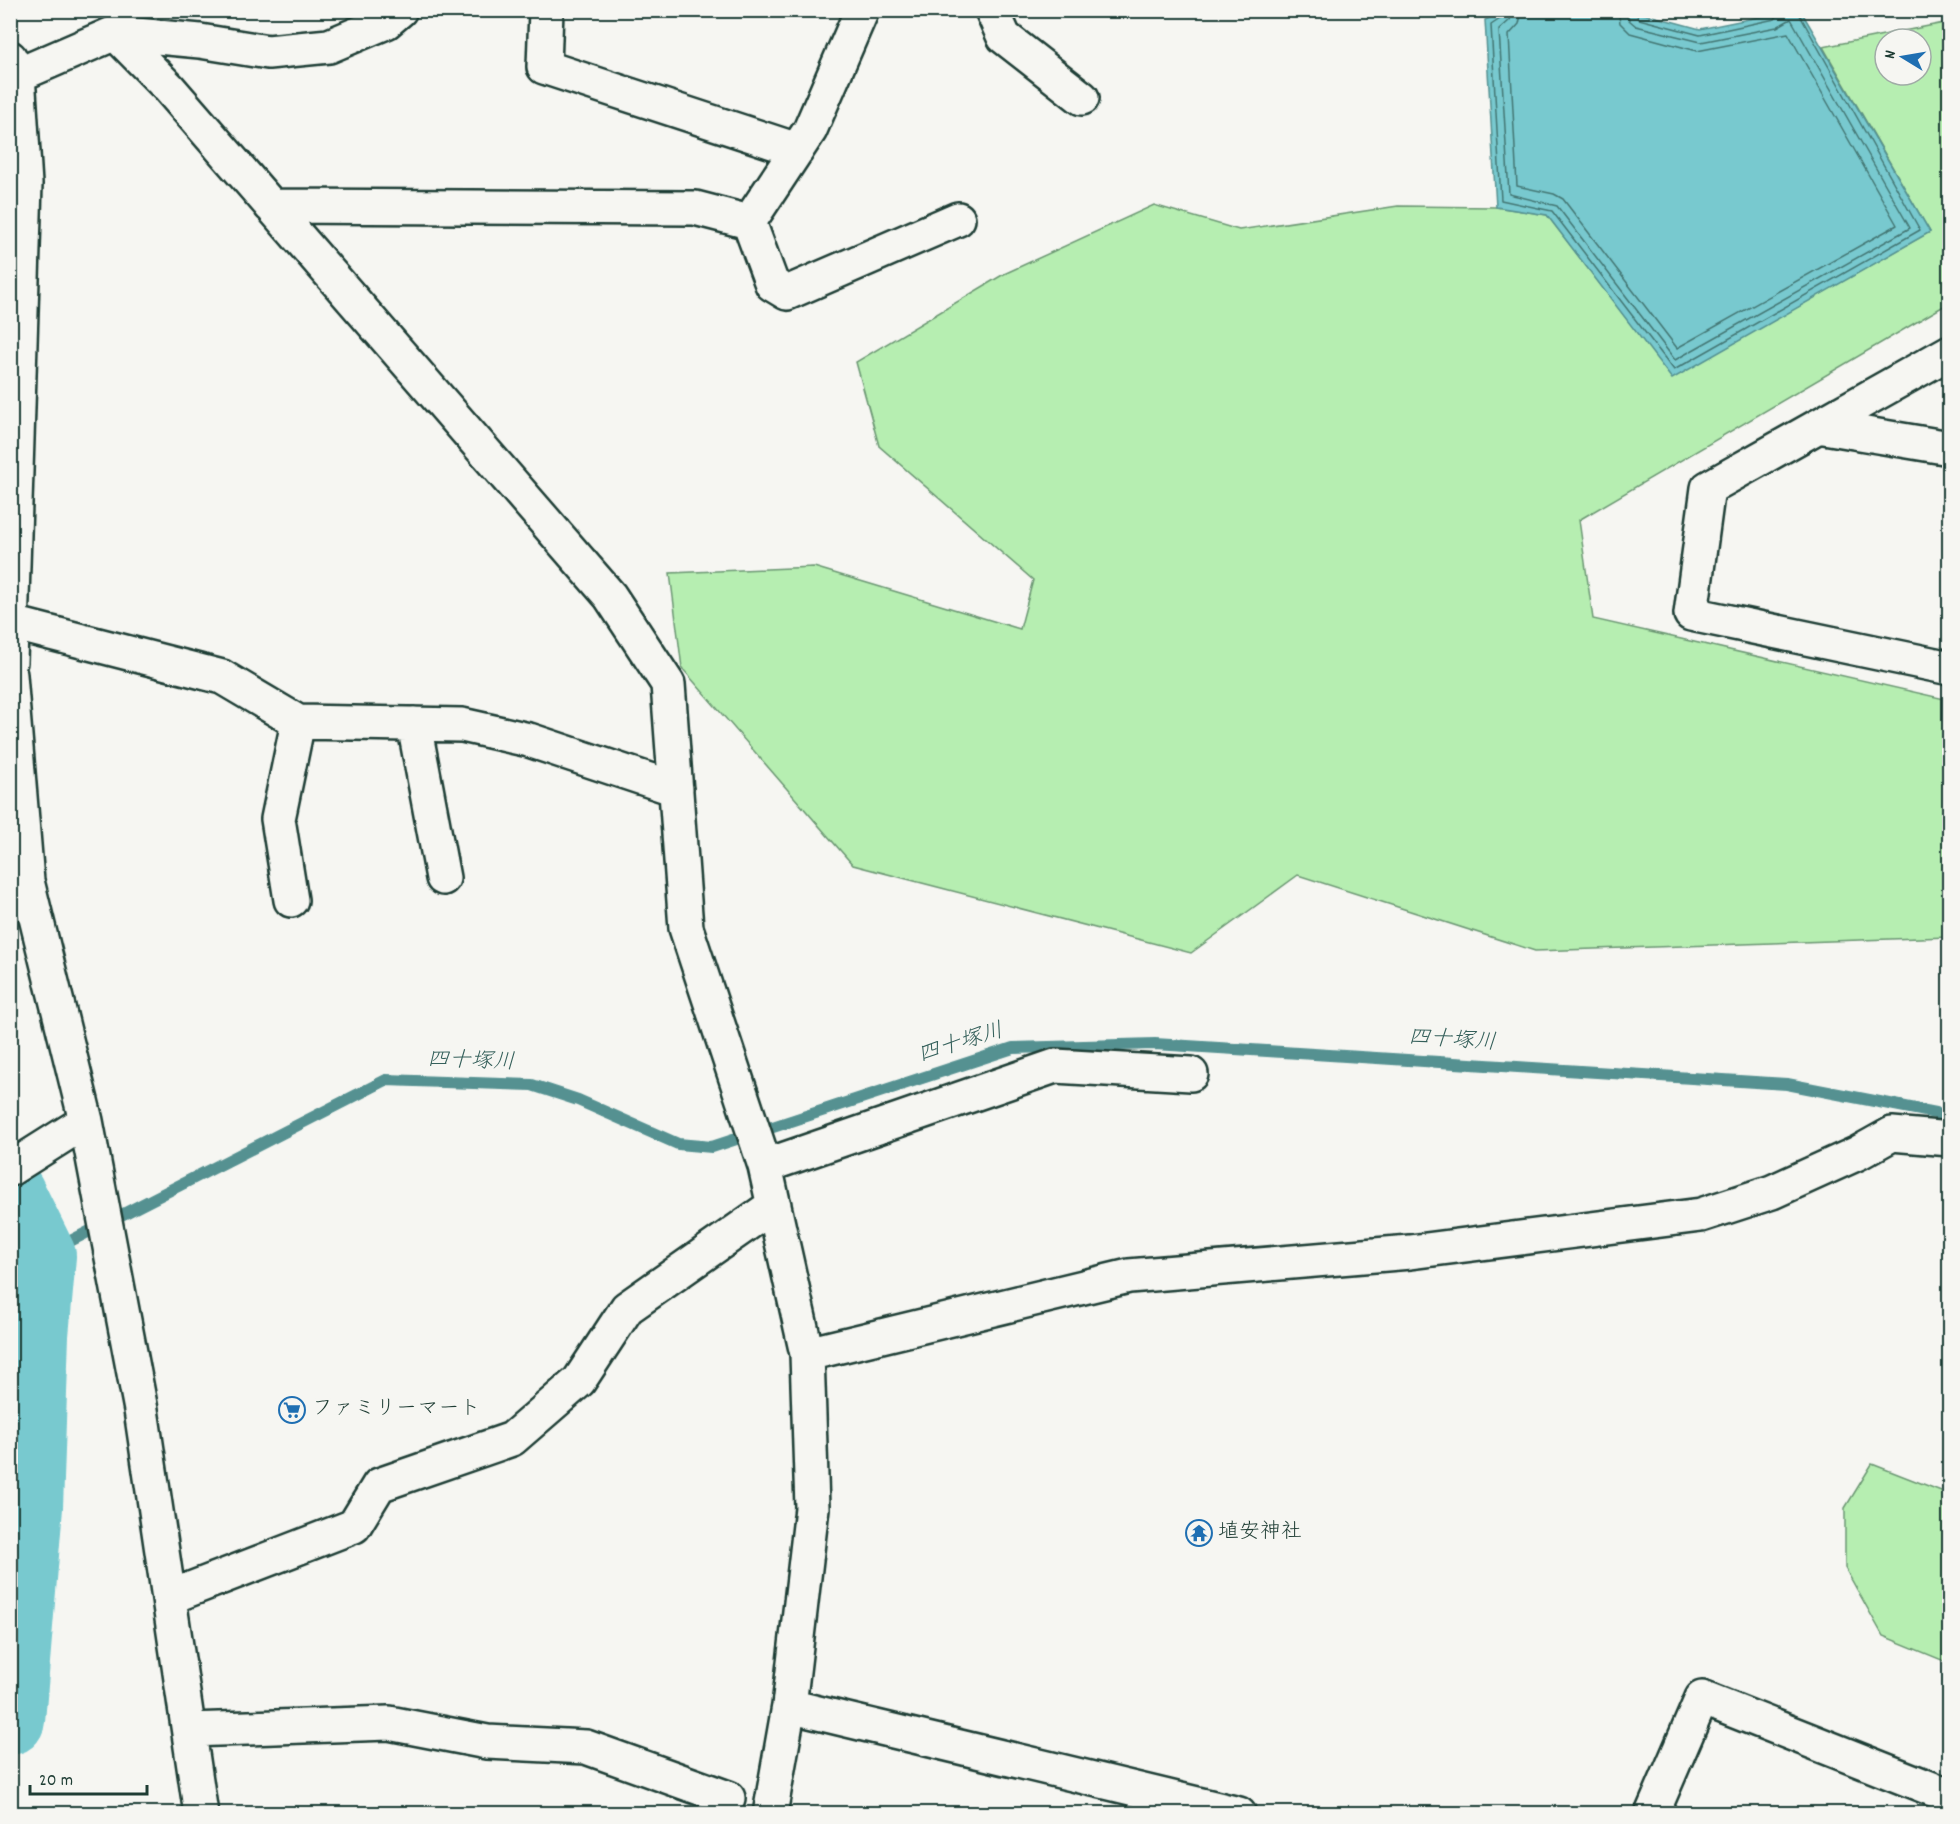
<svg xmlns="http://www.w3.org/2000/svg" width="1960" height="1824" font-family="Dekko,'Klee One',sans-serif">
  <rect width="100%" height="100%" fill="#f6f6f2"/>
  <filter id="ink" filterUnits="userSpaceOnUse"><feTurbulence type="fractalNoise" baseFrequency=".0167" numOctaves="2"/><feDisplacementMap in="SourceGraphic" scale="12" xChannelSelector="R" yChannelSelector="G"/><feConvolveMatrix kernelMatrix="1 2 1 2 8 2 1 2 1" color-interpolation-filters="sRGB"/></filter>
  <g filter="url(#ink)">
    <path fill="#b6eeb1" stroke="#6a9672" stroke-width="1.5" fill-rule="evenodd" d="M 1949,22 L 1949,303 L 1579,520 L 1593,619 L 1949,700 L 1949,937 L 1535,951 L 1298,875 L 1191,953 L 853,865 L 682,668 L 670,573 L 814,567 L 1020,629 L 1033,580 L 879,446 L 856,362 L 1004,274 L 1154,205 L 1239,230 L 1398,206 L 1496,207 L 1547,215 L 1672,378 L 1930,232 L 1823,47 ZM 1885,39 L 1921,39 L 1921,75 L 1885,75 Z
      M 1872,1464 L 1949,1494 L 1949,1663 L 1883,1636 L 1845,1568 L 1845,1508 Z"/>
    <path fill="#78c9cf" stroke="#549191" stroke-width="1.5" d="M 1630,10 L 1700,29 L 1788,11 L 1801,11 L 1930,232 L 1672,379 L 1547,215 L 1496,207 L 1485,20 L 1505,11 Z"/>
    <g fill="none" stroke-linecap="round" stroke-linejoin="round">
      <path stroke="#437572" stroke-width="1.5" d="M 1505,10 L 1503,17 L 1491,25 L 1501,200 L 1552,211 L 1674,370 L 1920,230 L 1797,10
        M 1513,10 L 1510,20 L 1499,30 L 1509,194 L 1557,206 L 1675,360 L 1910,228 L 1791,19 L 1777,27 L 1701,42 L 1636,26 L 1629,20 L 1627,10
        M 1522,10 L 1519,24 L 1509,35 L 1517,186 L 1554,194 L 1563,199 L 1677,348 L 1897,225 L 1788,33 L 1697,51 L 1630,33 L 1620,23 L 1618,10
        M 1634,10 L 1639,19 L 1700,35 L 1775,19 L 1781,10"/>
      <path stroke="#549191" stroke-width="12" d="M 41,1256 L 386,1080 L 532,1085 L 578,1100 L 678,1144 L 712,1147 L 1013,1048 L 1155,1044 L 1787,1084 L 1936,1113 L 1950,1125"/>
      <path stroke="#78c9cf" stroke-width="70" d="M 10,1193 L 41,1256 L 34,1335 L 28,1507 L 10,1720"/>
      <defs>
        <path id="minor" d="M 546,10 L 544,67 L 797,150
          M 992,10 L 1004,37 L 1082,98
          M 115,33 L 169,88 L 610,596 L 668,684 L 686,928 L 765,1166 L 807,1354 L 812,1508 L 789,1706 L 770,1814
          M 10,58 L 18,75 L 25,184 L 10,662
          M 18,75 L 115,33 L 200,41 L 268,52 L 329,46 L 386,22 L 400,10
          M 271,206 L 695,208 L 749,222 L 810,130 L 862,10
          M 749,222 L 772,284 L 787,293 L 958,219
          M 1950,352 L 1708,488 L 1691,614 L 1950,668
          M 1818,426 L 1950,448
          M 12,623 L 222,677 L 298,722 L 462,725 L 529,740 L 676,789
          M 10,675 L 27,881 L 86,1121 L 141,1410 L 201,1814
          M 414,724 L 443,878
          M 291,900 L 278,819 L 298,722
          M 765,1166 L 1055,1066 L 1191,1074
          M 10,1169 L 86,1121
          M 807,1354 L 1129,1276 L 1410,1252 L 1701,1215 L 1772,1192 L 1858,1153 L 1892,1134 L 1950,1139
          M 170,1597 L 354,1526 L 379,1485 L 512,1439 L 579,1381 L 627,1308 L 774,1205
          M 789,1706 L 1239,1814
          M 189,1730 L 389,1723 L 487,1742 L 586,1747 L 728,1798
          M 1652,1814 L 1702,1698 L 1950,1796"/>
      </defs>
      <use href="#minor" stroke="#1f3d34" stroke-width="38"/>
      <use href="#minor" stroke="#f6f6f2" stroke-width="33"/>
    </g>
  </g>
  <defs>
    <symbol id="supermarket-ring" viewBox="-11 -11 22 22"><circle r="9.5" fill="#f6f6f2" stroke="#1f6fb2" stroke-width="1.5"/><path d="M-6-5.5h2.5l.6 2H6L4.5 2H-2.5L-4.4-4H-6ZM-1.5 3.2a1.3 1.3 0 1 0 .1 0ZM3 3.2a1.3 1.3 0 1 0 .1 0Z" fill="#1f6fb2"/></symbol>
    <symbol id="temple-ring" viewBox="-11 -11 22 22"><circle r="9.5" fill="#f6f6f2" stroke="#1f6fb2" stroke-width="1.5"/><path d="M0-6L5-2H3V0L6.5 2.5H4V6H1.5V3h-3V6H-4V2.5H-6.5L-3 0V-2H-5Z" fill="#1f6fb2"/></symbol>
  </defs>
  <g fill-rule="evenodd">
    <use href="#supermarket-ring" x="277" y="1395" width="30" height="30"/>
    <use href="#temple-ring" x="1184" y="1518" width="30" height="30"/>
  </g>
  <g text-anchor="middle" dominant-baseline="central" stroke-width="5" stroke-linejoin="round" paint-order="stroke">
    <g font-size="21" fill="#1f3d34" stroke="#f6f6f2" text-anchor="start">
      <text x="312" y="1410">ファミリーマート</text>
      <text x="1218" y="1533">埴安神社</text>
    </g>
    <g font-size="22" font-style="italic" fill="#35605b" stroke="#f6f6f2">
      <text transform="translate(1452 1041) rotate(4)">四十塚川</text>
      <text transform="translate(961 1044) rotate(-17)">四十塚川</text>
      <text transform="translate(471 1062) rotate(2)">四十塚川</text>
    </g>
  </g>
  <rect width="1960" height="1824" fill="none" stroke="#f6f6f2" stroke-width="36"/>
  <rect x="18" y="18" width="1924" height="1788" fill="none" stroke="#1f3d34" stroke-width="2" filter="url(#ink)"/>
  <g transform="translate(1903 57) rotate(281)"><circle r="28" fill="#f6f6f2" stroke="#a0aca6" stroke-width="1.5"/>
  <path d="M0-4.5L10 22L0 15L-10 22Z" fill="#1f6fb2"/>
  <text y="-9" font-size="16" font-weight="bold" text-anchor="middle" fill="#1f3d34">N</text>
  </g>
  <path d="M30 1785v9h117v-9" fill="none" stroke="#1f3d34" stroke-width="3"/>
  <text x="39" y="1785" font-size="18" fill="#1f3d34" stroke="#f6f6f2" stroke-width="4.5" paint-order="stroke">20 m</text>
</svg>
